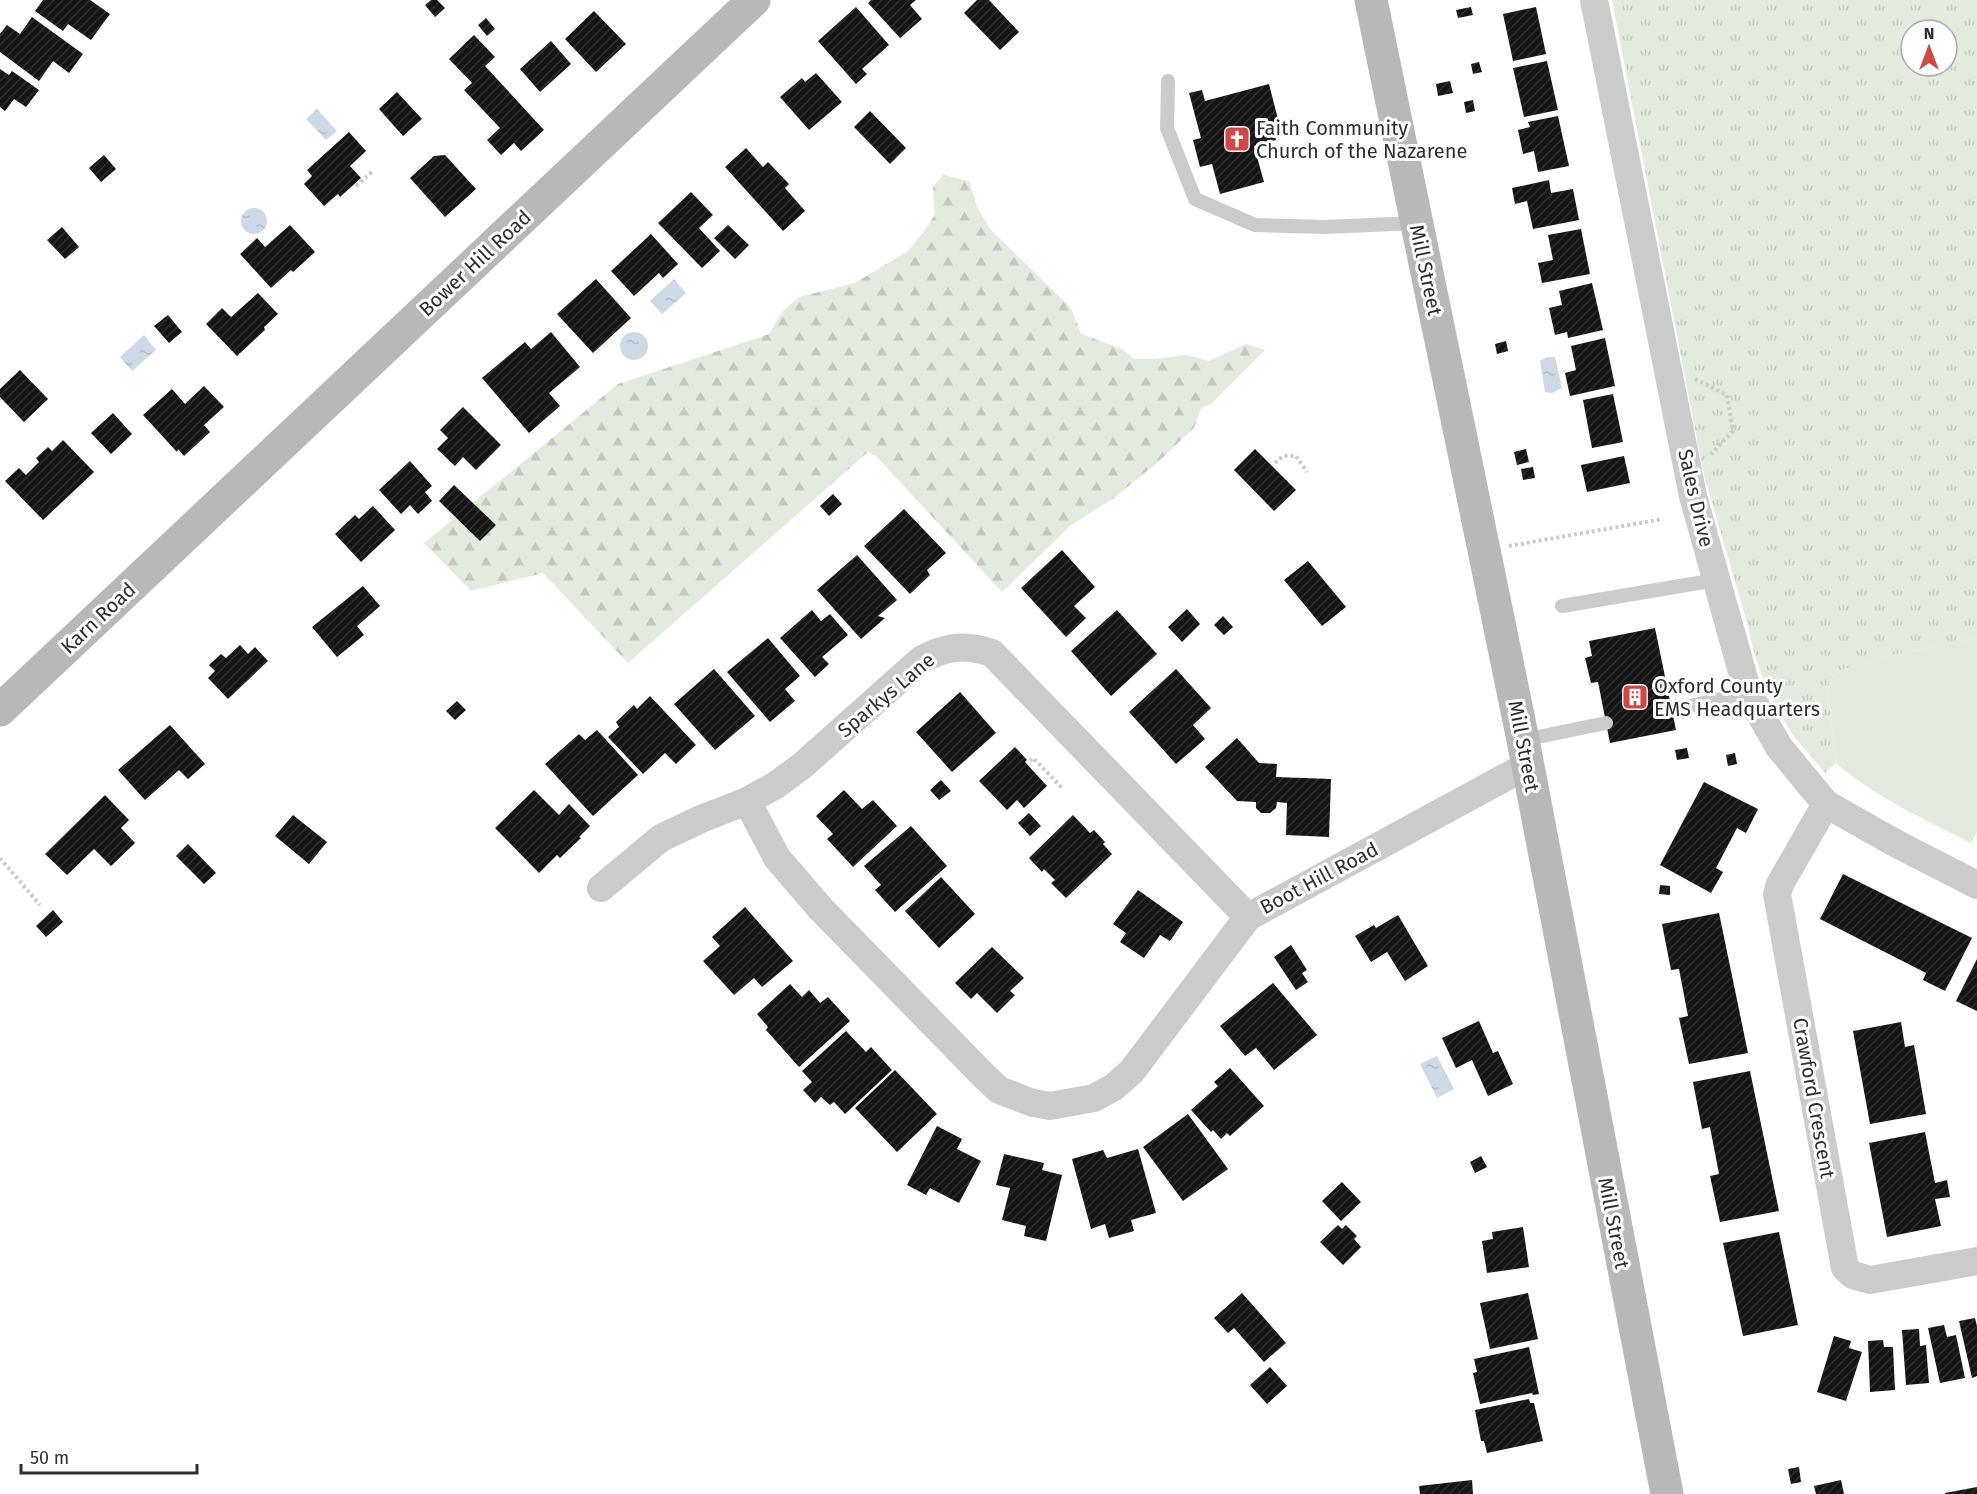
<svg xmlns="http://www.w3.org/2000/svg" width="1977" height="1494" font-family="'Fira Sans',sans-serif">
  <defs>
    <pattern id="forest-firs" width="22" height="20" patternUnits="userSpaceOnUse" patternTransform="scale(1.5)"><rect width="22" height="20" fill="#e3eade"/><path d="M5 1l3.5 6h-7zM16 11l3.5 6h-7z" fill="#c3c9bf"/></pattern>
    <pattern id="park-tufts" width="24" height="20" patternUnits="userSpaceOnUse" patternTransform="scale(1.5)"><rect width="24" height="20" fill="#e3eade"/><path d="M3 7l-1-3M5 7V3M7 7l1-3M15 17l-1-3M17 17v-4M19 17l1-3" fill="none" stroke="#c3c9bf"/></pattern>
    <pattern id="water-ripples" width="26" height="14" patternUnits="userSpaceOnUse" patternTransform="scale(1.5)"><rect width="26" height="14" fill="#ccdae7"/><path d="M2 4q2-2 4 0t4 0M15 11q2-2 4 0t4 0" fill="none" stroke="#b0bbc6"/></pattern>
    <pattern id="building-hatch" width="6" height="6" patternUnits="userSpaceOnUse" patternTransform="scale(1.5)"><rect width="6" height="6" fill="#151515"/><path d="M-1 1l2-2M0 6l6-6M5 7l2-2" fill="none" stroke="#2f2f2f"/></pattern>
  </defs>
  <rect width="100%" height="100%" fill="#fff"/>
  <path fill="#e3eade" d="M 1977,638 L 1977,832 L 1971,843 C 1924,819 1876,798 1836,763 L 1828,693 L 1829,683 L 1833,676 L 1841,670 L 1886,656 Z"/>
  <path fill="url(#forest-firs)" d="M 943,175 L 969,181 L 977,207 L 990,229 L 1071,308 L 1081,334 L 1122,349 L 1134,359 L 1154,359 L 1187,355 L 1209,361 L 1246,344 L 1265,350 L 1211,404 L 1201,408 L 1194,428 L 1158,462 L 1114,498 L 1071,525 L 1002,592 L 877,457 L 868,452 L 628,663 L 543,573 L 471,591 L 424,543 L 618,384 L 769,334 L 782,312 L 799,297 L 855,283 L 908,251 L 926,229 L 935,214 L 933,187 Z"/>
  <path fill="url(#park-tufts)" fill-rule="evenodd" d="M 1612,0 L 1977,0 L 1977,638 L 1886,656 L 1841,670 L 1833,676 L 1829,683 L 1828,693 L 1836,763 L 1825,773 L 1792,734 L 1771,698 L 1764,681 L 1754,653 L 1748,626 L 1704,475 ZM 1911,30 L 1947,30 L 1947,66 L 1911,66 Z"/>
  <path fill="url(#water-ripples)" d="M 317,109 L 337,131 L 326,140 L 306,119 Z
    M241 221a13 13 0 1 1 26 0a13 13 0 1 1-26 0Z
    M 674,279 L 686,293 L 662,314 L 650,301 Z
    M620 346a14 14 0 1 1 28 0a14 14 0 1 1-28 0Z
    M 144,335 L 156,350 L 132,371 L 120,357 Z
    M 1547,357 L 1555,357 L 1562,388 L 1552,393 L 1545,392 L 1540,361 Z
    M 1437,1056 L 1454,1089 L 1437,1098 L 1420,1064 Z"/>
  <path fill="url(#building-hatch)" d="M 43,0 L 90,0 L 110,14 L 91,40 L 68,24 L 63,31 L 35,11 Z
    M 431,0 L 437,0 L 445,8 L 435,17 L 425,5 Z
    M 871,0 L 916,0 L 910,5 L 922,19 L 900,38 L 868,3 Z
    M 977,0 L 989,0 L 1019,32 L 1000,50 L 964,13 Z
    M 856,7 L 889,45 L 862,69 L 867,74 L 856,84 L 818,41 Z
    M 1471,7 L 1473,15 L 1458,18 L 1456,10 Z
    M 1536,7 L 1546,54 L 1513,61 L 1503,14 Z
    M 594,11 L 626,44 L 596,72 L 565,39 Z
    M 32,17 L 83,54 L 69,73 L 53,61 L 39,81 L 0,52 L 0,34 L 7,25 L 20,34 Z
    M 486,18 L 495,29 L 487,36 L 478,25 Z
    M 474,35 L 495,57 L 485,66 L 544,130 L 521,151 L 514,143 L 501,155 L 487,140 L 500,128 L 464,90 L 472,83 L 449,59 Z
    M 551,41 L 571,64 L 540,92 L 520,69 Z
    M 1547,61 L 1558,110 L 1524,117 L 1513,68 Z
    M 1479,62 L 1482,72 L 1473,74 L 1471,64 Z
    M 0,69 L 9,75 L 12,71 L 39,90 L 26,107 L 14,99 L 5,111 L 0,107 Z
    M 816,73 L 842,102 L 809,130 L 780,97 L 802,78 L 805,82 Z
    M 1450,81 L 1453,93 L 1438,96 L 1436,84 Z
    M 1269,84 L 1279,123 L 1272,125 L 1276,140 L 1254,146 L 1264,182 L 1220,194 L 1212,164 L 1200,167 L 1193,140 L 1201,138 L 1189,93 L 1202,90 L 1205,101 Z
    M 397,92 L 422,119 L 403,136 L 379,109 Z
    M 1473,100 L 1475,111 L 1466,113 L 1464,102 Z
    M 870,111 L 906,148 L 890,164 L 854,127 Z
    M 1558,116 L 1569,166 L 1538,172 L 1534,151 L 1523,154 L 1518,130 L 1530,127 L 1528,122 Z
    M 349,132 L 366,151 L 350,166 L 361,178 L 340,197 L 338,194 L 324,206 L 304,184 L 312,176 L 307,170 Z
    M 746,148 L 763,167 L 768,162 L 789,184 L 785,188 L 805,211 L 783,231 L 725,167 Z
    M 104,155 L 116,169 L 101,182 L 89,168 Z
    M 445,155 L 476,189 L 445,217 L 410,178 L 434,156 Z
    M 1549,180 L 1551,193 L 1573,189 L 1579,220 L 1533,229 L 1527,201 L 1515,204 L 1512,188 Z
    M 691,192 L 713,215 L 699,228 L 720,251 L 702,268 L 658,223 Z
    M 290,225 L 315,252 L 293,272 L 291,270 L 271,288 L 240,254 L 257,238 L 265,247 Z
    M 728,225 L 749,245 L 735,259 L 714,238 Z
    M 62,227 L 79,247 L 65,259 L 47,240 Z
    M 1581,229 L 1590,274 L 1542,283 L 1538,263 L 1553,260 L 1548,235 Z
    M 651,234 L 678,264 L 663,278 L 659,273 L 634,296 L 611,271 Z
    M 596,279 L 631,318 L 593,353 L 557,314 Z
    M 1592,283 L 1603,330 L 1568,338 L 1567,332 L 1555,335 L 1549,308 L 1562,305 L 1559,291 Z
    M 258,293 L 278,314 L 264,327 L 265,330 L 237,356 L 206,324 L 222,308 L 231,317 Z
    M 168,315 L 182,332 L 169,343 L 154,326 Z
    M 551,332 L 580,367 L 549,393 L 560,406 L 529,433 L 482,378 L 525,342 L 531,349 Z
    M 1605,338 L 1615,386 L 1570,396 L 1565,373 L 1576,370 L 1571,346 Z
    M 1506,341 L 1508,351 L 1497,354 L 1495,344 Z
    M 20,370 L 48,399 L 24,422 L 0,397 L 0,389 Z
    M 204,386 L 224,407 L 204,425 L 210,432 L 184,456 L 178,449 L 177,452 L 143,415 L 172,389 L 185,404 Z
    M 1613,394 L 1623,442 L 1592,448 L 1583,400 Z
    M 463,407 L 501,445 L 476,470 L 463,457 L 455,466 L 437,449 L 448,438 L 440,430 Z
    M 113,413 L 132,434 L 111,454 L 91,433 Z
    M 63,440 L 94,472 L 43,520 L 5,481 L 19,468 L 26,475 L 39,462 L 36,458 L 48,447 L 52,451 Z
    M 1255,449 L 1296,490 L 1274,511 L 1234,470 Z
    M 1526,449 L 1529,462 L 1517,465 L 1514,452 Z
    M 1624,456 L 1630,483 L 1587,492 L 1581,465 Z
    M 410,461 L 432,486 L 425,492 L 432,501 L 418,514 L 410,505 L 401,514 L 379,490 Z
    M 1533,467 L 1535,478 L 1523,480 L 1521,469 Z
    M 454,485 L 496,525 L 480,541 L 439,501 Z
    M 833,494 L 842,504 L 829,516 L 820,506 Z
    M 373,506 L 395,530 L 361,562 L 335,534 L 355,515 L 359,519 Z
    M 904,509 L 946,553 L 927,570 L 930,575 L 910,594 L 864,546 Z
    M 1062,550 L 1095,587 L 1074,606 L 1086,618 L 1066,637 L 1021,588 Z
    M 857,555 L 897,600 L 878,616 L 885,618 L 861,639 L 817,590 Z
    M 1308,561 L 1346,607 L 1322,626 L 1284,580 Z
    M 363,586 L 380,606 L 357,626 L 364,635 L 337,657 L 312,627 Z
    M 1187,609 L 1200,624 L 1182,642 L 1168,627 Z
    M 812,610 L 821,621 L 830,614 L 848,635 L 822,657 L 829,664 L 815,677 L 780,638 Z
    M 1117,610 L 1157,654 L 1111,696 L 1071,651 Z
    M 1223,616 L 1233,627 L 1224,635 L 1214,625 Z
    M 1655,628 L 1676,730 L 1610,743 L 1598,682 L 1591,683 L 1585,658 L 1592,656 L 1589,641 Z
    M 768,638 L 800,676 L 785,689 L 795,701 L 770,722 L 727,672 Z
    M 240,645 L 248,654 L 255,647 L 268,661 L 228,699 L 208,678 L 215,671 L 209,665 L 221,654 L 226,658 Z
    M 714,669 L 755,716 L 715,750 L 674,704 Z
    M 1176,669 L 1211,708 L 1193,725 L 1205,739 L 1176,764 L 1129,712 Z
    M 960,692 L 996,733 L 952,772 L 916,732 Z
    M 650,696 L 696,745 L 676,764 L 665,753 L 643,774 L 608,737 L 619,727 L 616,722 L 634,705 L 637,709 Z
    M 457,701 L 466,710 L 455,720 L 446,711 Z
    M 170,725 L 205,764 L 188,779 L 179,770 L 145,800 L 118,770 Z
    M 597,730 L 638,775 L 593,816 L 545,764 L 579,734 L 585,740 Z
    M 1237,738 L 1259,763 L 1277,764 L 1276,777 L 1331,779 L 1329,837 L 1286,835 L 1287,803 L 1277,802 L 1276,808 L 1270,813 L 1261,813 L 1256,808 L 1256,802 L 1237,801 L 1205,767 Z
    M 1015,747 L 1027,760 L 1025,762 L 1047,786 L 1024,808 L 1017,800 L 1007,810 L 979,781 Z
    M 1687,748 L 1689,758 L 1677,760 L 1675,750 Z
    M 1735,753 L 1737,764 L 1728,766 L 1726,755 Z
    M 941,780 L 951,791 L 939,800 L 930,790 Z
    M 1704,782 L 1758,809 L 1746,833 L 1737,828 L 1716,868 L 1723,872 L 1711,893 L 1660,865 Z
    M 534,790 L 559,815 L 569,804 L 590,826 L 579,837 L 581,838 L 560,858 L 557,855 L 539,873 L 495,828 Z
    M 844,790 L 862,809 L 873,800 L 897,826 L 853,867 L 827,839 L 833,834 L 816,816 Z
    M 105,795 L 129,820 L 121,828 L 135,843 L 111,866 L 94,849 L 67,875 L 45,854 Z
    M 1029,813 L 1041,826 L 1030,836 L 1018,823 Z
    M 293,815 L 327,842 L 309,864 L 275,836 Z
    M 1073,815 L 1090,833 L 1094,830 L 1105,842 L 1103,844 L 1112,854 L 1066,898 L 1051,883 L 1055,880 L 1044,869 L 1042,872 L 1029,858 Z
    M 911,826 L 947,866 L 895,912 L 875,890 L 881,885 L 864,866 Z
    M 188,844 L 216,873 L 204,884 L 176,856 Z
    M 1843,874 L 1972,938 L 1945,991 L 1923,980 L 1926,973 L 1820,919 Z
    M 941,877 L 975,914 L 939,948 L 905,911 Z
    M 1660,885 L 1670,886 L 1670,895 L 1659,894 Z
    M 1138,890 L 1183,922 L 1170,941 L 1160,935 L 1144,958 L 1120,942 L 1126,933 L 1113,924 Z
    M 745,907 L 793,961 L 762,987 L 754,978 L 734,995 L 703,961 L 720,946 L 712,937 Z
    M 53,910 L 63,922 L 46,937 L 36,926 Z
    M 1719,913 L 1748,1053 L 1689,1064 L 1679,1018 L 1688,1016 L 1679,969 L 1671,970 L 1662,924 Z
    M 1398,915 L 1428,966 L 1405,981 L 1387,952 L 1371,962 L 1355,936 L 1374,925 L 1376,928 Z
    M 1291,945 L 1307,970 L 1302,973 L 1308,982 L 1296,990 L 1274,957 Z
    M 992,947 L 1024,978 L 1010,991 L 1015,995 L 997,1013 L 977,993 L 971,999 L 955,983 Z
    M 1977,959 L 1977,1011 L 1956,1001 Z
    M 1273,983 L 1317,1035 L 1274,1070 L 1256,1048 L 1245,1056 L 1220,1026 Z
    M 790,984 L 802,997 L 809,990 L 820,1003 L 828,997 L 850,1021 L 799,1067 L 766,1030 L 768,1027 L 757,1014 Z
    M 1479,1021 L 1493,1053 L 1498,1051 L 1513,1084 L 1488,1096 L 1472,1060 L 1456,1068 L 1442,1038 Z
    M 1901,1022 L 1905,1047 L 1914,1045 L 1926,1114 L 1870,1124 L 1853,1031 Z
    M 846,1031 L 866,1052 L 871,1047 L 892,1070 L 845,1114 L 834,1102 L 830,1105 L 821,1097 L 815,1103 L 803,1090 L 812,1082 L 802,1071 Z
    M 1230,1068 L 1264,1106 L 1230,1136 L 1227,1133 L 1221,1139 L 1213,1130 L 1211,1132 L 1191,1110 L 1218,1086 L 1214,1082 Z
    M 895,1070 L 937,1114 L 897,1152 L 855,1108 Z
    M 1750,1071 L 1779,1211 L 1720,1222 L 1710,1176 L 1719,1174 L 1710,1127 L 1702,1129 L 1693,1082 Z
    M 1188,1114 L 1228,1169 L 1183,1201 L 1143,1147 Z
    M 937,1126 L 962,1139 L 957,1149 L 981,1161 L 959,1203 L 930,1188 L 926,1195 L 907,1185 Z
    M 1925,1132 L 1935,1183 L 1947,1180 L 1950,1197 L 1935,1199 L 1941,1226 L 1887,1237 L 1869,1143 Z
    M 1138,1149 L 1156,1213 L 1131,1220 L 1134,1231 L 1109,1238 L 1105,1224 L 1091,1229 L 1072,1159 L 1103,1150 L 1107,1158 Z
    M 1004,1154 L 1044,1163 L 1042,1170 L 1062,1175 L 1046,1241 L 1024,1236 L 1026,1226 L 1002,1220 L 1010,1188 L 996,1185 Z
    M 1481,1156 L 1487,1167 L 1475,1173 L 1470,1162 Z
    M 1342,1182 L 1361,1202 L 1341,1221 L 1322,1201 Z
    M 1338,1225 L 1342,1229 L 1346,1225 L 1357,1236 L 1354,1239 L 1361,1247 L 1343,1265 L 1320,1242 Z
    M 1523,1227 L 1529,1267 L 1487,1273 L 1482,1241 L 1493,1239 L 1492,1232 Z
    M 1779,1232 L 1798,1325 L 1743,1336 L 1723,1243 Z
    M 1242,1293 L 1286,1343 L 1264,1362 L 1234,1328 L 1228,1333 L 1214,1318 Z
    M 1528,1293 L 1538,1339 L 1490,1349 L 1480,1303 Z
    M 1975,1318 L 1977,1326 L 1977,1376 L 1972,1378 L 1959,1321 Z
    M 1944,1325 L 1947,1337 L 1956,1335 L 1965,1378 L 1940,1383 L 1928,1328 Z
    M 1919,1329 L 1920,1346 L 1926,1345 L 1929,1383 L 1906,1385 L 1902,1330 Z
    M 1834,1336 L 1851,1341 L 1849,1348 L 1862,1352 L 1846,1401 L 1817,1392 Z
    M 1883,1340 L 1884,1347 L 1893,1347 L 1895,1390 L 1870,1392 L 1868,1341 Z
    M 1529,1347 L 1539,1394 L 1533,1395 L 1532,1393 L 1480,1404 L 1473,1373 L 1477,1372 L 1474,1359 Z
    M 1270,1367 L 1287,1386 L 1267,1404 L 1250,1385 Z
    M 1529,1399 L 1530,1403 L 1534,1403 L 1543,1441 L 1487,1453 L 1484,1441 L 1481,1441 L 1475,1410 Z
    M 1799,1467 L 1801,1482 L 1791,1484 L 1788,1469 Z
    M 1472,1480 L 1473,1494 L 1420,1494 L 1419,1486 Z
    M 1841,1480 L 1844,1494 L 1816,1494 L 1814,1486 Z
    M 1977,1487 L 1977,1494 L 1945,1494 L 1945,1493 Z"/>
  <g fill="none" stroke-linecap="round" stroke-linejoin="round">
    <path stroke="#cbcbcb" stroke-width="4" stroke-dasharray="3 3" stroke-linecap="butt" d="M 356,186 L 374,170
      M 1695,379 L 1727,395 L 1733,431 L 1711,454
      M 1275,463 L 1283,456 L 1296,456 L 1307,472
      M 1509,546 L 1663,519
      M 1030,761 L 1033,758 L 1063,789
      M 0,858 L 40,905"/>
    <path stroke="#cbcbcb" stroke-width="14" d="M 1168,81 L 1167,128 L 1195,199 L 1255,225 L 1325,227 L 1416,223
      M 1562,606 L 1716,580
      M 1672,710 L 1748,693
      M 1523,740 L 1606,723"/>
    <path stroke="#cbcbcb" stroke-width="28" d="M 1594,0 L 1693,496 L 1748,693 L 1779,747 L 1826,804 L 1897,844 L 1977,885
      M 747,801 L 777,858 L 821,909 L 984,1076 L 999,1090 L 1033,1103 L 1050,1106 L 1094,1098 L 1114,1087 L 1132,1071 L 1248,917 L 1528,765
      M 1826,804 L 1780,884 L 1777,894 L 1845,1268 L 1853,1275 L 1870,1280 L 1977,1261
      M 601,888 L 661,838 L 701,819 L 747,801 L 776,785 L 803,765 L 922,659 C 948,646 965,644 992,653 L 1248,917"/>
    <path stroke="#b8b8b8" stroke-width="33" d="M 1371,0 L 1523,740 L 1667,1494
      M 0,710 L 754,0"/>
  </g>
  <defs>
    <symbol id="church-square" viewBox="-11 -11 22 22"><rect x="-9" y="-9" width="18" height="18" rx="4" fill="#cf4847" stroke="#fff"/><path d="M-1.2-6h2.4v3.5h3.3v2.4h-3.3V6h-2.4V-.1h-3.3v-2.4h3.3Z" fill="#fff"/></symbol>
    <symbol id="building-square" viewBox="-11 -11 22 22"><rect x="-9" y="-9" width="18" height="18" rx="4" fill="#cf4847" stroke="#fff"/><path d="M-4-6H4V6H1V3H-1V6H-4ZM-2.5-4.3h1.7v1.8h-1.7ZM.8-4.3h1.7v1.8H.8ZM-2.5-1h1.7V.8h-1.7ZM.8-1h1.7V.8H.8Z" fill="#fff"/></symbol>
  </defs>
  <g fill-rule="evenodd">
    <use href="#church-square" x="1222" y="124" width="30" height="30"/>
    <use href="#building-square" x="1620" y="682" width="30" height="30"/>
  </g>
  <g text-anchor="middle" dominant-baseline="central" stroke-width="6" stroke-linejoin="round" paint-order="stroke">
    <g font-size="20" fill="#2e2e2e" stroke="#fff" text-anchor="start">
      <text x="1256" y="128">Faith Community<tspan x="1256" dy="23">Church of the Nazarene</tspan></text>
      <text x="1654" y="686">Oxford County<tspan x="1654" dy="23">EMS Headquarters</tspan></text>
    </g>
    <g font-size="20" fill="#2e2e2e" stroke="#fff">
      <text transform="translate(475 263) rotate(-43)">Bower Hill Road</text>
      <text transform="translate(1426 270) rotate(78)">Mill Street</text>
      <text transform="translate(1696 498) rotate(77)">Sales Drive</text>
      <text transform="translate(98 618) rotate(-43)">Karn Road</text>
      <text transform="translate(886 695) rotate(-40)">Sparkys Lane</text>
      <text transform="translate(1524 746) rotate(79)">Mill Street</text>
      <text transform="translate(1319 878) rotate(-28)">Boot Hill Road</text>
      <text transform="translate(1814 1098) rotate(80)">Crawford Crescent</text>
      <text transform="translate(1614 1223) rotate(79)">Mill Street</text>
    </g>
  </g>
  <g transform="translate(1929 48)"><circle r="28" fill="#ffffff" stroke="#ababab" stroke-width="1.5"/>
  <path d="M0-4.5L10 22L0 15L-10 22Z" fill="#cf4847"/>
  <text y="-9" font-size="16" font-weight="bold" text-anchor="middle" fill="#2e2e2e">N</text>
  </g>
  <path d="M21 1464v9h176v-9" fill="none" stroke="#2e2e2e" stroke-width="3"/>
  <text x="30" y="1464" font-size="18" fill="#2e2e2e" stroke="#ffffff" stroke-width="4.5" paint-order="stroke">50 m</text>
</svg>
